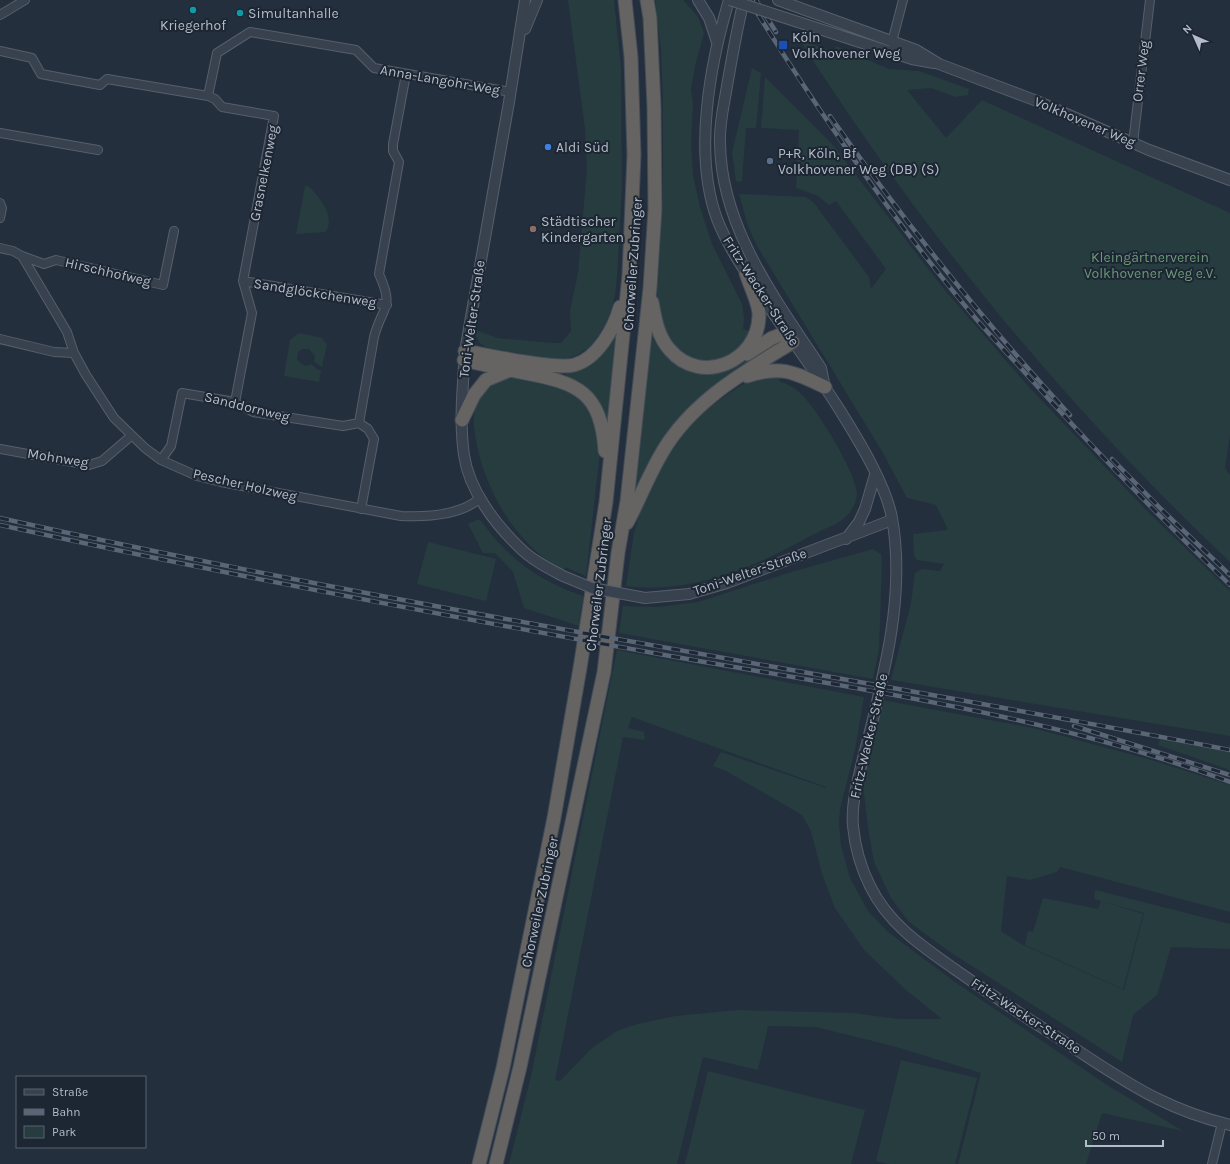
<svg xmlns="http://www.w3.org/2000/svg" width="1230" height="1164" font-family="Karla,sans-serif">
  <rect width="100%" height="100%" fill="#242f3e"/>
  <path fill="#263c3f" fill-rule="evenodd" d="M 568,0 L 614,0 L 621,68 L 622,187 L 617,276 L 615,296 L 607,323 L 592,346 L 577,355 L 566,359 L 549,359 L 485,347 L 480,343 L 475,335 L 476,330 L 497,338 L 553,343 L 561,343 L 571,331 L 570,311 L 578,273 L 587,168 L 585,129 Z
    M 655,0 L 683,0 L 698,17 L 704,33 L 696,62 L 691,89 L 693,104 L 691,143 L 693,176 L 700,207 L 712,244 L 742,304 L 744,318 L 743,329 L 751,332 L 739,351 L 711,364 L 683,357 L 663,334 L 657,299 L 663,199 L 663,100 L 661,49 Z
    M 799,39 L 834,52 L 836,46 L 889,69 L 919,71 L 969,89 L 968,95 L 955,97 L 931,88 L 907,90 L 946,138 L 982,100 L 1230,213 L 1230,435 L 1225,468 L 1230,475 L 1230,562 C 1065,406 921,230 799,39 Z
    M 752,68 L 761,73 L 756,128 L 746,128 L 742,181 L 739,182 L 736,181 L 732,153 Z
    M 765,77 L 832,144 L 943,288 L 1028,386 L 1149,513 L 1230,591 L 1230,736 L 891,680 L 911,603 L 915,573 L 922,569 L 940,571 L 944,564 L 917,560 L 914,556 L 913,534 L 948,530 L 936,505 L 907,498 L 883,453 L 757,246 L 748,226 L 739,194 L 806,197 L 814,203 L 869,277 L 871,289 L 886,269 L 836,201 L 829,205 L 818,196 L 796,188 L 799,130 L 761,128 Z
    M 305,186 L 308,186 C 319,195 337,219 325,232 L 296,234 Z
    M 649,320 L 692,370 L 768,345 L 771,350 C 732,376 688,399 663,440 C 650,461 642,487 631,510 Z
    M 617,331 L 609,435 L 566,378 L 566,371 Z
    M 299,333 L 322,338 L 327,345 L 322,367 L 314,362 L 315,356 L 309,349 L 302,349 L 298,352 L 297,360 C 302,364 306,368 311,364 L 318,370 L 321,370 L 319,382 L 284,376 L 290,340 Z
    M 780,373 L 779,381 C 787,384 796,388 802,395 C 817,409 857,474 857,494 C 856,508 846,519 834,525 C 816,532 800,542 782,551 C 735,575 678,593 626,586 L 634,533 L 647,489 L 684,429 L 706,409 L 752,378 Z
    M 509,376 L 565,386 L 591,407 L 601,444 L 586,576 L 565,567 L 564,571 C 518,546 488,496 477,446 C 473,424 470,406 485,388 C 489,382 502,379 509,376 Z
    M 477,520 L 480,520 C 487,527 492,537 500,544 C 523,569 551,585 583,596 L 579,626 L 524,608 L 513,572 L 495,553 L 483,553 L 468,524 Z
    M 428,542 L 496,559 L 486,601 L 417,584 Z
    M 873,549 L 881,554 L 882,561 L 879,649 L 873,679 L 619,633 L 623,606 L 658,607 L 698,602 L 788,573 Z
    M 617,650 L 864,697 L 855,750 L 840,809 L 839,823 L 841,846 L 850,878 L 868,911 L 888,932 L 955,982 L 1107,1085 L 1183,1131 L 1102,1113 L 1086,1164 L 958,1164 L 981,1073 L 893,1046 L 816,1027 L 768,1026 L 758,1070 L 703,1057 L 677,1164 L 509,1164 L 531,1076 ZM 632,717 L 826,787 L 826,788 L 721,752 L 713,766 L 726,771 L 802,815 L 811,831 L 822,874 L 835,908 L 865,951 L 906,990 L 942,1019 L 898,1019 L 853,1013 L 738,1010 L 675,1016 L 638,1024 L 617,1031 L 592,1048 L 560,1081 L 555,1080 L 623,737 L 645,740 L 644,732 L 628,728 Z
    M 882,700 L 1033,728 L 1148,759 L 1230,785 L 1230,912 L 1060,867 L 1057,872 L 1030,880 L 1007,876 L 1001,931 L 1021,944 L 1124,990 L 1144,913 L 1094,899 L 1095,890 L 1230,924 L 1230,949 L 1171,947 L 1157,995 L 1133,1015 L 1122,1062 L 950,952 L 909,922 L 891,898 L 874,862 L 868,828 L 863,785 Z
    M 1160,739 L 1230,752 L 1230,770 L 1158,745 Z
    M 1043,898 L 1098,909 L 1101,901 L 1143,914 L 1123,989 L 1025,945 L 1028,931 L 1033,932 Z
    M 901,1060 L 977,1078 L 955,1164 L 889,1164 L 876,1161 Z
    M 708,1071 L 865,1110 L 851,1164 L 685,1164 Z"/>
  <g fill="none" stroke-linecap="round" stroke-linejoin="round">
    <defs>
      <path id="minor" d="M 0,15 L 25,0
        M 0,51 L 32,58 L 41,74 L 100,85 L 107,79 L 208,96 L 215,99 L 222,107 L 274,116 L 243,281 L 252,313 L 235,402
        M 897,54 L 892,42 L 903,0
        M 208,96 L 217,53 L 250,32 L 356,50 L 374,68 L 511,92
        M 0,133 L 98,150
        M 1133,143 L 1150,0
        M 0,203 L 2,208 L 0,218
        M 0,248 L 13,251 L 22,256 L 44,264 L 56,260 L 163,285 L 174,231
        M 22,256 L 67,332 L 74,353 L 86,375 L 114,418 L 145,448 L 161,460 L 197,476 L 221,482 L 401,516 C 426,517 461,516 480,498
        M 243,281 L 387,305
        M 0,339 L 54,352 L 74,353
        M 0,449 L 89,465 L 102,461 L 131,436
        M 161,460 L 171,446 L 182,393 L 235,402 L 253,412 L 343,426 L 359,423
        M 361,509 L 374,439 L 368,429 L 359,423 L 374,337 C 382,306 395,309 379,274 L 399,162 L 393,151 L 393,144 L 406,74
        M 1212,1164 L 1222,1123"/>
      <path id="tertiary" d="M 525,0 L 509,102 L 465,351 C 463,386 459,420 464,455 C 469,490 495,524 520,548 C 532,560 548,568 563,576
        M 698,0 L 709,18 L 717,42
        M 729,0 C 710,64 693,154 717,219 C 727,245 743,268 758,291 C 785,332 815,370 841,412 C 859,441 886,485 892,518 C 901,568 895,621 884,670 C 878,699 871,729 863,758 C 858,780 851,803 853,826 C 855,847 861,868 870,886 C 888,923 920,945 953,968 C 987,992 1022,1015 1057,1037 C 1090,1058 1123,1082 1158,1099 C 1180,1110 1206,1119 1230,1125
        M 744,0 C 737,28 732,57 727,86 C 724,105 719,124 720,143 C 721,228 776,300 821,368 L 824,383
        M 778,0 L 916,50 L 939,64 L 1037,101 L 1149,150 L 1230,180
        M 798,22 L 912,59 L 934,63
        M 525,29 L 537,0
        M 846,539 L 859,522 L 865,509 L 875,475
        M 645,598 L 689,594 L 727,583 L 892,520"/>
      <path id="trunk" d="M 652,302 C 655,319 658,337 670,350 C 701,386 758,362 759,316 C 760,305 749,284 746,273
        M 465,351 C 488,355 554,370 574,365 C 597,359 614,329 620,307
        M 747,354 L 772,338 L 785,333
        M 464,360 C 484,365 504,369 525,373 C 578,383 601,392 605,451
        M 747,376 C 782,365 793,372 825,387
        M 462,420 L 474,395 L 486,380 L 510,370
        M 627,523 C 641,497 651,468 668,443 C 698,398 747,370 793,342
        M 479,1164 L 503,1068 L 554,818 L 580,668 L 606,502 L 629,275 L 634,155 L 631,57 L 625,0
        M 496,1164 L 520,1067 L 604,672 L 618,553 L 627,501 L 650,288 L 655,209 L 654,107 L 650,18 L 647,0"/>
    </defs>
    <use href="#minor" stroke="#565f6c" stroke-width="10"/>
    <use href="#tertiary" stroke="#565f6c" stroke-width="12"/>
    <use href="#trunk" stroke="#434c59" stroke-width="15"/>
    <use href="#minor" stroke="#38414e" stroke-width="8"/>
    <use href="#tertiary" stroke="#38414e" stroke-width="10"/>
    <use href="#trunk" stroke="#656462" stroke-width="13"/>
    <defs>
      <path id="rail" d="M 749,0 C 818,111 892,220 977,320 C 990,335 1004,350 1018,365 C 1086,441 1156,514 1230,585
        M 756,0 L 776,32
        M 830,116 C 904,221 983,321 1070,415
        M 1112,459 L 1161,509 L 1230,575
        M 0,518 C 407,609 820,671 1230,750
        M 0,525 C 222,574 446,616 670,656 C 858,689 1050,715 1230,782
        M 1074,726 L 1230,775"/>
    </defs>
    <use href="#rail" stroke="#5a6575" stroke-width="4.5"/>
    <use href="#rail" stroke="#1d2633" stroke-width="3" stroke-dasharray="9" stroke-linecap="butt"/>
    <defs>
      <path id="tertiary-bridge" d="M 730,0 L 798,22
        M 563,576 L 592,588 L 645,598"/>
    </defs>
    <use href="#tertiary-bridge" stroke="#565f6c" stroke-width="12" stroke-linecap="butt"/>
    <use href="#tertiary-bridge" stroke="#38414e" stroke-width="10"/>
  </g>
  <g fill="#0f9aa8" stroke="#1d2633" stroke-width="1.5">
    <circle cx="193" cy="10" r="4"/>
    <circle cx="240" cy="13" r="4"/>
  </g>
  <rect fill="#1a4fb4" stroke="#1d2633" stroke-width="1.5" x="778" y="40" width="10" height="10" rx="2"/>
  <circle fill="#3f7fe0" stroke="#1d2633" stroke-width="1.5" cx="548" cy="147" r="4"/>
  <circle fill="#5c6f8a" stroke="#1d2633" stroke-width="1.5" cx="770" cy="161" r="4"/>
  <circle fill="#8d6e63" stroke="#1d2633" stroke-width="1.5" cx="533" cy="229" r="4"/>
  <g text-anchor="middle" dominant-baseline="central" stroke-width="4" stroke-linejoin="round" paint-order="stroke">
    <g font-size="14" fill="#b4bcc9" stroke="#1d2633" text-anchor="start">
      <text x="248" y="13">Simultanhalle</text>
      <text x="193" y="25" text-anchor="middle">Kriegerhof</text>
      <text x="792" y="37">Köln<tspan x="792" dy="16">Volkhovener Weg</tspan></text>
      <text x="556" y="147">Aldi Süd</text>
      <text x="778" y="153">P+R, Köln, Bf<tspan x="778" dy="16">Volkhovener Weg (DB) (S)</tspan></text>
      <text x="541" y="221">Städtischer<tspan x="541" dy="16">Kindergarten</tspan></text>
    </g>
    <g font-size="14" fill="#b4bcc9" stroke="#1d2633">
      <text transform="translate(1141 71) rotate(-83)">Orrer Weg</text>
      <text transform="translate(440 80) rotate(10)">Anna-Langohr-Weg</text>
      <text transform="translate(1085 122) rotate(23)">Volkhovener Weg</text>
      <text transform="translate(264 173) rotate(-79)">Grasnelkenweg</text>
      <text transform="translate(633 264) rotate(-86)">Chorweiler Zubringer</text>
      <text transform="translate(108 272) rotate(13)">Hirschhofweg</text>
      <text transform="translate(761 291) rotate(57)">Fritz-Wacker-Straße</text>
      <text transform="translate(315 293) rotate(9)">Sandglöckchenweg</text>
      <text transform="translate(472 319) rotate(-82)">Toni-Welter-Straße</text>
      <text transform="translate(247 407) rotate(14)">Sanddornweg</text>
      <text transform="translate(58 458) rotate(9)">Mohnweg</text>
      <text transform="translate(245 485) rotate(13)">Pescher Holzweg</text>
      <text transform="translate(750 572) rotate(-19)">Toni-Welter-Straße</text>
      <text transform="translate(599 585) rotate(-83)">Chorweiler Zubringer</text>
      <text transform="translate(869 736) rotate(-77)">Fritz-Wacker-Straße</text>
      <text transform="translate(540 902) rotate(-78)">Chorweiler Zubringer</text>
      <text transform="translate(1026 1016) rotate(33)">Fritz-Wacker-Straße</text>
    </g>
    <g font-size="14" fill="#6b9a76" stroke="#1d2633">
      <text x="1150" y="257">Kleingärtnerverein<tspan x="1150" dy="16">Volkhovener Weg e.V.</tspan></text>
    </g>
  </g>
  <rect x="16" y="1076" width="130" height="72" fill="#1d2633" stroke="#59626f"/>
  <rect x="24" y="1089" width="20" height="6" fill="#38414e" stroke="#59626f"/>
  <text x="52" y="1096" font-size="12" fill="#b4bcc9">Straße</text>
  <rect x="24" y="1109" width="20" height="6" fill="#5a6575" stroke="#59626f"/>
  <text x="52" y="1116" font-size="12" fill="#b4bcc9">Bahn</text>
  <rect x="24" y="1126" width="20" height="12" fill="#263c3f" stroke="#59626f"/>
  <text x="52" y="1136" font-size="12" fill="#b4bcc9">Park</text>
  <g transform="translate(1194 36) rotate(315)" stroke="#1d2633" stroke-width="3" paint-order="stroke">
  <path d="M0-3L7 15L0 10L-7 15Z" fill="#b4bcc9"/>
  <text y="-6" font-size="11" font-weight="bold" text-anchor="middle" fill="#b4bcc9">N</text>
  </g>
  <path d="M1086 1140v6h77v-6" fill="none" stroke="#b4bcc9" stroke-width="2"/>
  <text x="1092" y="1140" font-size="12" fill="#b4bcc9" stroke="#1d2633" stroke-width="3" paint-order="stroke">50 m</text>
</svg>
